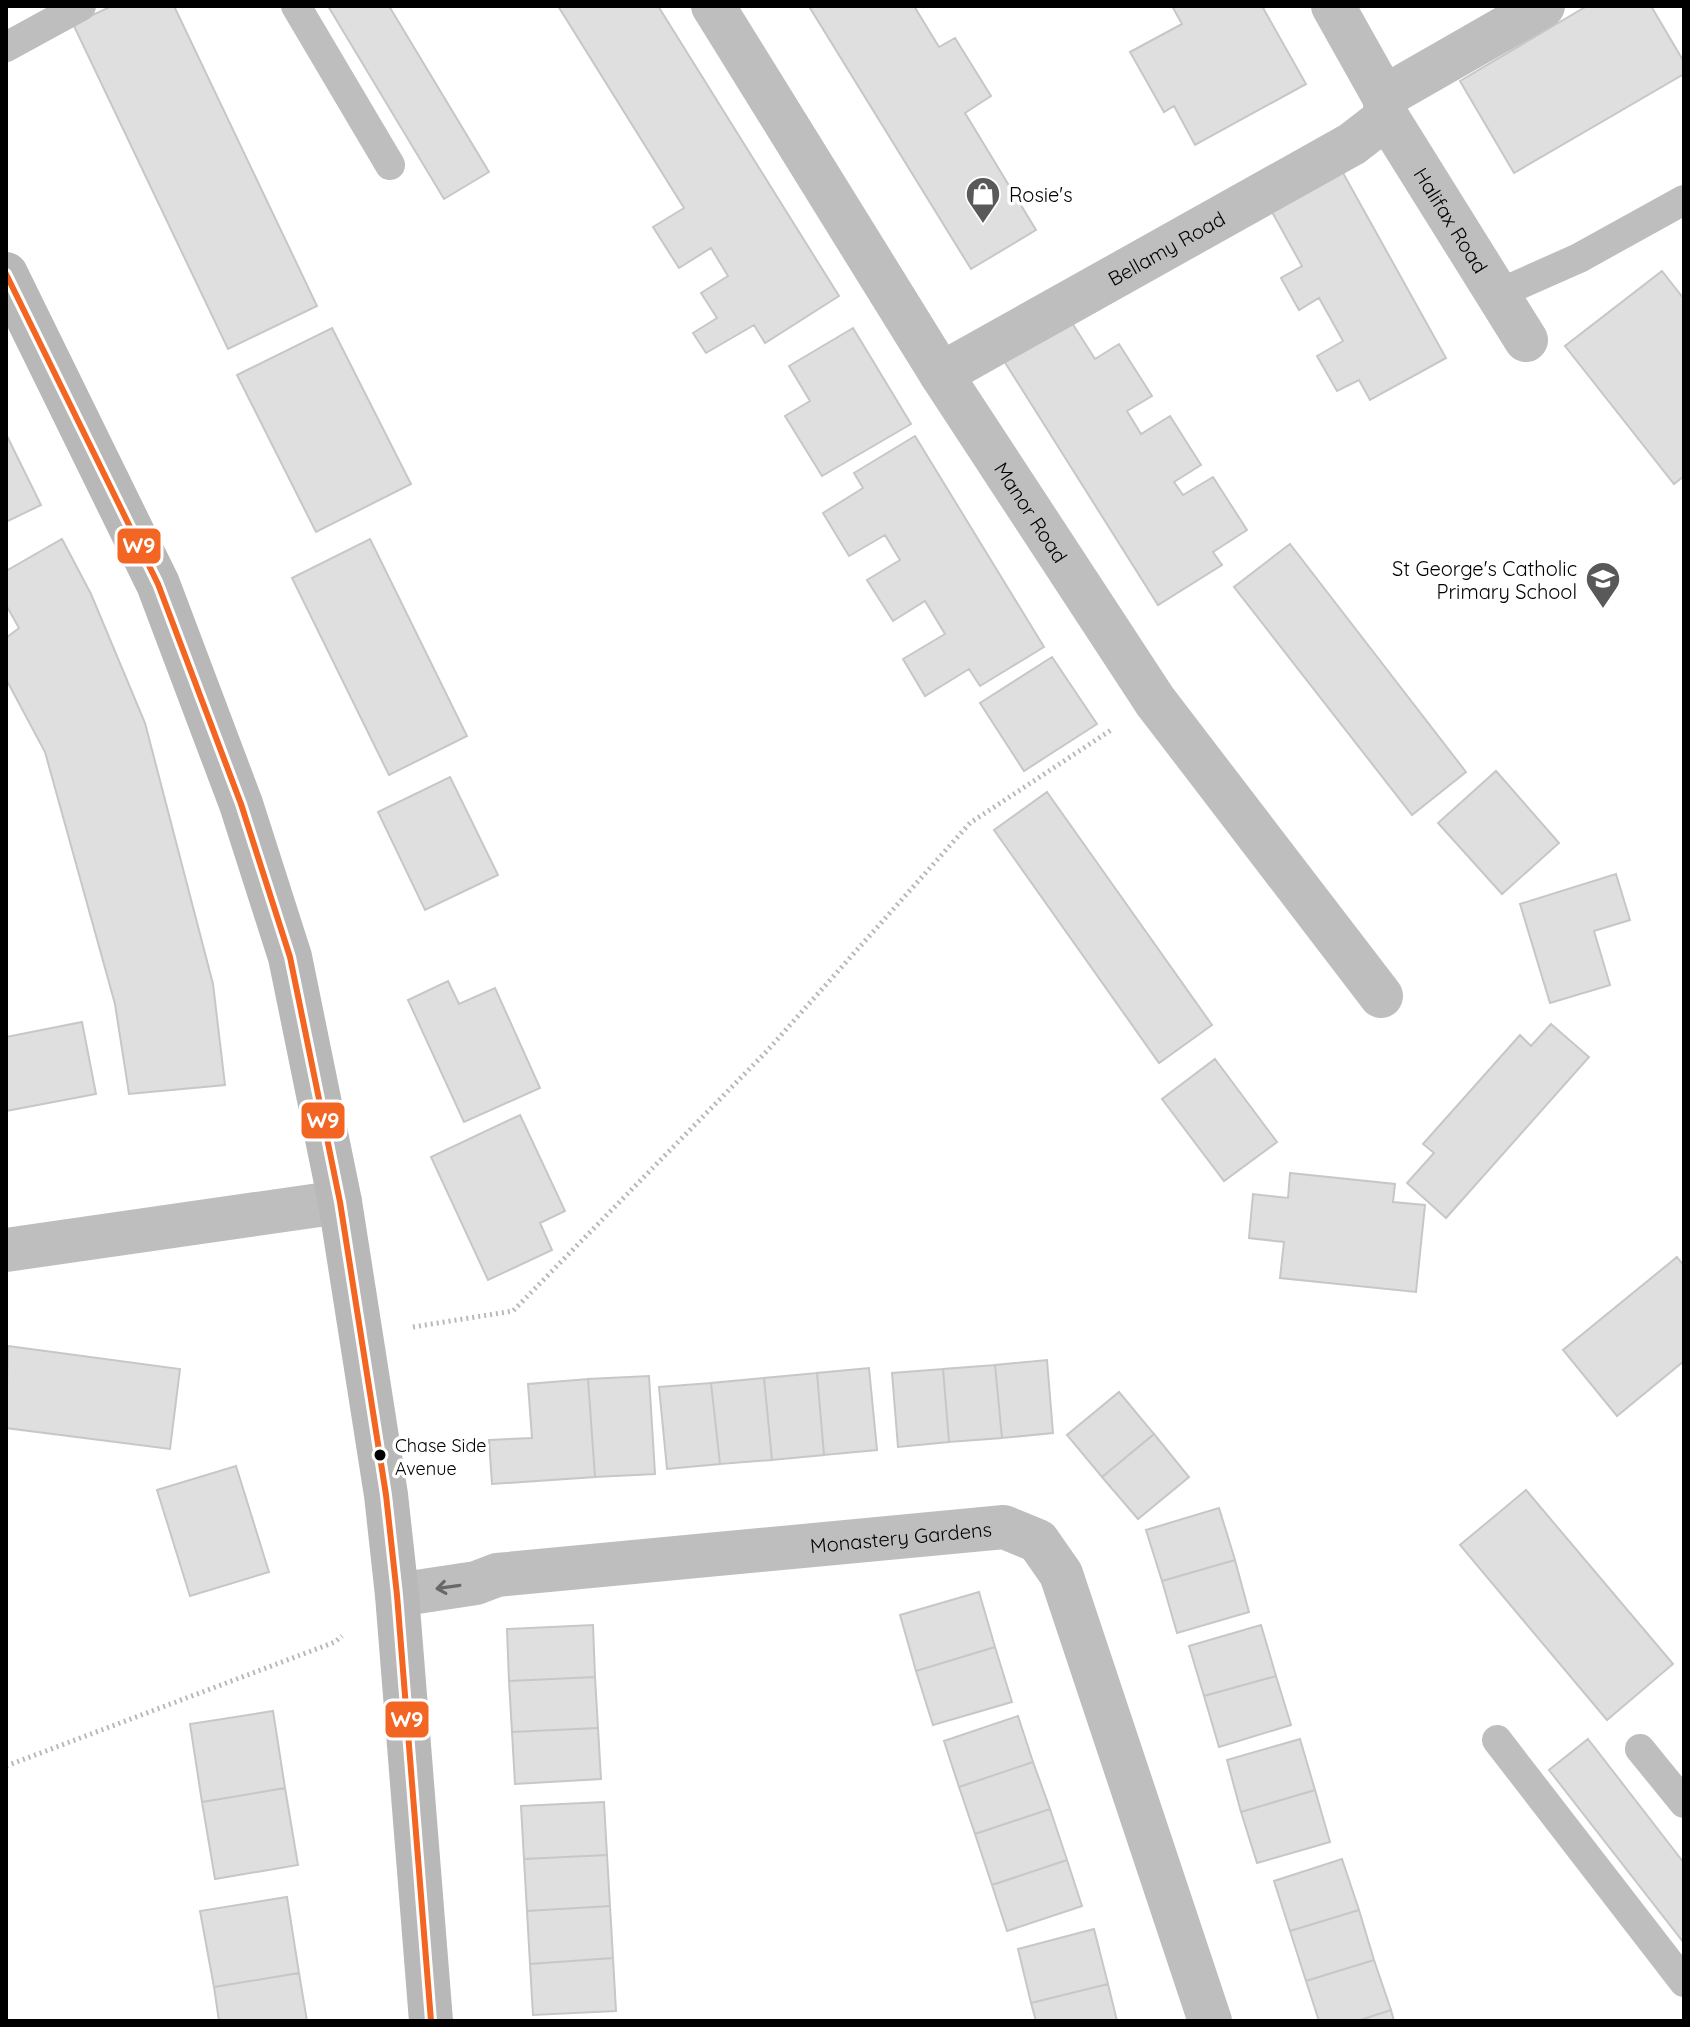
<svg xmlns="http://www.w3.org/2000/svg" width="1690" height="2027" font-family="Quicksand,sans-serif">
  <rect width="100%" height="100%" fill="#fff"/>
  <path fill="#dfdfdf" stroke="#c7c7c7" stroke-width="2" d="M 112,6 L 174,6 L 317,306 L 228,349 L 73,24 Z
    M 328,6 L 389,6 L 489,172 L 444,199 Z
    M 558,6 L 658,6 L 839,296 L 765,343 L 754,325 L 706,353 L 693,333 L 717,318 L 701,293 L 728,276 L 711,248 L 679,268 L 653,227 L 684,208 Z
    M 813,6 L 914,6 L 939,47 L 955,38 L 991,96 L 965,113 L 1036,230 L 971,269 L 810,8 Z
    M 1172,6 L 1262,6 L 1306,84 L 1195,145 L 1174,106 L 1164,112 L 1130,52 L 1182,24 Z
    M 1587,6 L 1651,6 L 1684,62 L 1684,74 L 1514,173 L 1460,81 Z
    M 1338,164 L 1446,358 L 1370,400 L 1359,380 L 1337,391 L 1317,356 L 1343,341 L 1319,298 L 1299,310 L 1281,278 L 1302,266 L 1267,203 Z
    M 1662,271 L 1684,299 L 1684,476 L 1674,484 L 1565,346 Z
    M 1065,312 L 1095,359 L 1119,344 L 1152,396 L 1127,411 L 1141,434 L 1170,416 L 1201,465 L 1174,482 L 1183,495 L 1213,477 L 1247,530 L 1213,552 L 1222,565 L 1158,605 L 999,353 Z
    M 332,328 L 411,484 L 316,532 L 237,375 Z
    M 853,328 L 911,424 L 822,476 L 785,416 L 810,401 L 789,366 Z
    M 6,434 L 41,505 L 6,522 Z
    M 915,436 L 1044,647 L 980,686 L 969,669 L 925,696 L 903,659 L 945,634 L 925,601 L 893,621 L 867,580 L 900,560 L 885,535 L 849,556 L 823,513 L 863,488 L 854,473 Z
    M 62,539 L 91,594 L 145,723 L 213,984 L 225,1085 L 129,1094 L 115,1004 L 45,752 L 6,679 L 6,638 L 19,628 L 6,605 L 6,571 Z
    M 370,539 L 467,736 L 389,775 L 292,578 Z
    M 1290,544 L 1466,772 L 1412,815 L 1234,587 Z
    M 1052,657 L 1097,724 L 1024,771 L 980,703 Z
    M 1496,771 L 1559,843 L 1502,894 L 1438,823 Z
    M 450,777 L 498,875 L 425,910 L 378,812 Z
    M 1047,792 L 1212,1025 L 1159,1063 L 994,830 Z
    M 1616,874 L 1630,920 L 1594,931 L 1610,985 L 1550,1003 L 1520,904 Z
    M 448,981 L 459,1004 L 495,988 L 540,1088 L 464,1122 L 408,1000 Z
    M 82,1022 L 96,1094 L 6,1111 L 6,1037 Z
    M 1551,1024 L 1589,1057 L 1446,1218 L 1407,1183 L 1434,1153 L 1423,1144 L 1520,1035 L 1531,1046 Z
    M 1215,1059 L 1277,1142 L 1224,1181 L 1162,1099 Z
    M 520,1115 L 565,1211 L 540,1223 L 552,1250 L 488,1280 L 431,1157 Z
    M 1290,1173 L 1395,1184 L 1393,1202 L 1425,1205 L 1416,1292 L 1280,1278 L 1284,1242 L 1249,1238 L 1253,1194 L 1288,1198 Z
    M 1677,1257 L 1684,1266 L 1684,1361 L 1617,1416 L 1563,1350 Z
    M 8,1346 L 180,1369 L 170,1449 L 6,1428 Z
    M 1047,1360 L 1053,1433 L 1002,1438 L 995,1365 Z
    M 995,1365 L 1002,1438 L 949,1442 L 943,1369 Z
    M 869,1368 L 877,1450 L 824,1455 L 817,1373 Z
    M 943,1369 L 949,1442 L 898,1447 L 892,1373 Z
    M 817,1373 L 824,1455 L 772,1460 L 764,1378 Z
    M 649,1376 L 655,1474 L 595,1477 L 588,1379 Z
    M 764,1378 L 772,1460 L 720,1464 L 711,1383 Z
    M 588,1379 L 595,1477 L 492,1484 L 489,1440 L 532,1438 L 528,1384 Z
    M 711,1383 L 720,1464 L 667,1469 L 659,1387 Z
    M 1119,1392 L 1154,1434 L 1102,1477 L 1067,1435 Z
    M 1154,1434 L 1189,1477 L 1138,1519 L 1102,1477 Z
    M 236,1466 L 269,1572 L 190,1596 L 157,1490 Z
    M 1526,1490 L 1673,1664 L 1607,1720 L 1460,1545 Z
    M 1219,1508 L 1235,1560 L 1162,1581 L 1146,1530 Z
    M 1235,1560 L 1249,1612 L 1177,1633 L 1162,1581 Z
    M 979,1592 L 995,1647 L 916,1671 L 900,1615 Z
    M 593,1625 L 595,1677 L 509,1681 L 507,1629 Z
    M 1261,1625 L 1276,1676 L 1204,1696 L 1189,1646 Z
    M 995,1647 L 1012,1702 L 933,1725 L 916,1671 Z
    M 1276,1676 L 1291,1725 L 1219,1747 L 1204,1696 Z
    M 595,1677 L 598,1728 L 512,1732 L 509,1681 Z
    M 273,1711 L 285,1788 L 202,1802 L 190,1724 Z
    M 1018,1716 L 1033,1762 L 959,1787 L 944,1741 Z
    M 598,1728 L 601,1779 L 515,1784 L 512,1732 Z
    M 1300,1739 L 1315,1790 L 1241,1812 L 1227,1760 Z
    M 1588,1739 L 1684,1863 L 1684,1943 L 1549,1770 Z
    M 1033,1762 L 1050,1809 L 975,1834 L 959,1787 Z
    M 285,1788 L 298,1865 L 215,1879 L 202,1802 Z
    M 1315,1790 L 1330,1842 L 1257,1863 L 1241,1812 Z
    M 604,1802 L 607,1855 L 524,1859 L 521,1806 Z
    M 1050,1809 L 1067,1860 L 992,1885 L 975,1834 Z
    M 607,1855 L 610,1906 L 527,1911 L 524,1859 Z
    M 1342,1859 L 1359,1910 L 1290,1931 L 1274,1881 Z
    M 1067,1860 L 1082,1906 L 1007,1931 L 992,1885 Z
    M 287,1897 L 299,1973 L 214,1987 L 200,1911 Z
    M 610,1906 L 613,1958 L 530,1964 L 527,1911 Z
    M 1359,1910 L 1374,1960 L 1306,1981 L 1290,1931 Z
    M 1094,1929 L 1108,1984 L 1031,2003 L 1018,1949 Z
    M 613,1958 L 616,2011 L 533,2015 L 530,1964 Z
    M 1374,1960 L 1391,2010 L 1357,2021 L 1319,2021 L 1306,1981 Z
    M 299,1973 L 307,2021 L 219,2021 L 214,1987 Z
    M 1108,1984 L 1117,2021 L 1036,2021 L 1031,2003 Z
    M 1391,2010 L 1394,2021 L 1357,2021 Z"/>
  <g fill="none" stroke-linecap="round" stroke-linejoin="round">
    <path stroke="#b9b9b9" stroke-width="5" stroke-dasharray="2 4" stroke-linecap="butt" d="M 413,1327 L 513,1311 L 766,1052 L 970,823 L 1111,730
      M 6,1766 L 335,1642 L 342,1636"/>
    <path stroke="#bebebe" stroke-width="30" d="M 296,6 L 390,165
      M 6,47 L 81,6
      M 1498,294 L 1579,258 L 1684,200
      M 1497,1740 L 1684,1982
      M 1640,1749 L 1684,1803"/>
    <g stroke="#bebebe" stroke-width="44">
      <path id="s1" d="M 713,6 L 941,374 L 1155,701 L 1381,996"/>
      <path id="s2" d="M 1333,6 L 1384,97 L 1387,117 L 1526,340"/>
      <path d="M 1384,97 L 1543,6"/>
      <path id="s3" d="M 941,374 L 1352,144 L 1387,117"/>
      <path d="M 6,1250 L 340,1202"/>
      <path id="s4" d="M 397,1595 L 476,1583 L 497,1575 L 1004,1527 L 1038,1541 L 1061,1574 L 1210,2021"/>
    </g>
    <path stroke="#b8b8b8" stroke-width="44" d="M 6,274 L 158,584 L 241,804 L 290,957 L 340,1202 L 386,1495 L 397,1595 L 431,2021"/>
    <defs>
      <path id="bus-1" d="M 6,274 L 158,584 L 241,804 L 290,957 L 340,1202 L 386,1495 L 397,1595 L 431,2021"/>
    </defs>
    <use href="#bus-1" stroke="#fff" stroke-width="12"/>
    <use href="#bus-1" stroke="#f26522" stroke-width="6"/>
  </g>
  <defs><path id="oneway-shaft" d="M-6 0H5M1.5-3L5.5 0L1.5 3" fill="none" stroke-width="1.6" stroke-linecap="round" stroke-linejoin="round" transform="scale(2)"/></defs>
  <use stroke="#686868" href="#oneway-shaft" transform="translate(448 1587) rotate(172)"/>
  <defs>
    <symbol id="shop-pin" viewBox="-11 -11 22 30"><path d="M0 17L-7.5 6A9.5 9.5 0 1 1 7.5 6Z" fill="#595959" stroke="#fff"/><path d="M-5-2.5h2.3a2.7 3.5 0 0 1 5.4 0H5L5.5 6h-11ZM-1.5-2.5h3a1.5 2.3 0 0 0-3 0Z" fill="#fff"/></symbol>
    <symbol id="school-pin" viewBox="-11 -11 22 30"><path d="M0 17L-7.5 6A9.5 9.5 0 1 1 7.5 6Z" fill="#595959" stroke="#fff"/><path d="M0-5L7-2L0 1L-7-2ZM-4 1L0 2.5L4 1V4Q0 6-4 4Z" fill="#fff"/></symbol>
  </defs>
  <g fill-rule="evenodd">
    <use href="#shop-pin" x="963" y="174" width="40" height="54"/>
    <use href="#school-pin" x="1583" y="559" width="40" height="54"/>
  </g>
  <circle fill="#000" stroke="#fff" stroke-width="3" cx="380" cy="1455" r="7"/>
  <g text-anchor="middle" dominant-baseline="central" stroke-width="7" stroke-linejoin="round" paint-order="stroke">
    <g font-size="18" fill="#000" stroke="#fff" text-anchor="start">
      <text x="395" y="1445">Chase Side<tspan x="395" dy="23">Avenue</tspan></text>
    </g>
    <g font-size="20" fill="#000" stroke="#fff" text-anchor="start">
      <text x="1009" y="194">Rosie's</text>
      <text x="1577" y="568" text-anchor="end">St George's Catholic<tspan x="1577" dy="23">Primary School</tspan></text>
    </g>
    <g font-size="20" fill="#000" stroke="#fff">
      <text stroke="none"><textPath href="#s2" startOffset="246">Halifax Road</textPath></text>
      <text stroke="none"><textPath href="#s3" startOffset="258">Bellamy Road</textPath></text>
      <text stroke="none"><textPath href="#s1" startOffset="598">Manor Road</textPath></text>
      <text stroke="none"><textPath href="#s4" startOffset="508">Monastery Gardens</textPath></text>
    </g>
  </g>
  <g stroke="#fff" stroke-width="3">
    <rect x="116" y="527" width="46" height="38" rx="8" fill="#f26522"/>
    <rect x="300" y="1101" width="46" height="39" rx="8" fill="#f26522"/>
    <rect x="384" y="1700" width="46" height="39" rx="8" fill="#f26522"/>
  </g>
  <g font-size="22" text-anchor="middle" font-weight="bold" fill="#fff">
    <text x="139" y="553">W9</text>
    <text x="323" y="1128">W9</text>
    <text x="407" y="1727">W9</text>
  </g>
  <rect width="1690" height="2027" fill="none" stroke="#000000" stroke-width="16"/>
</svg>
